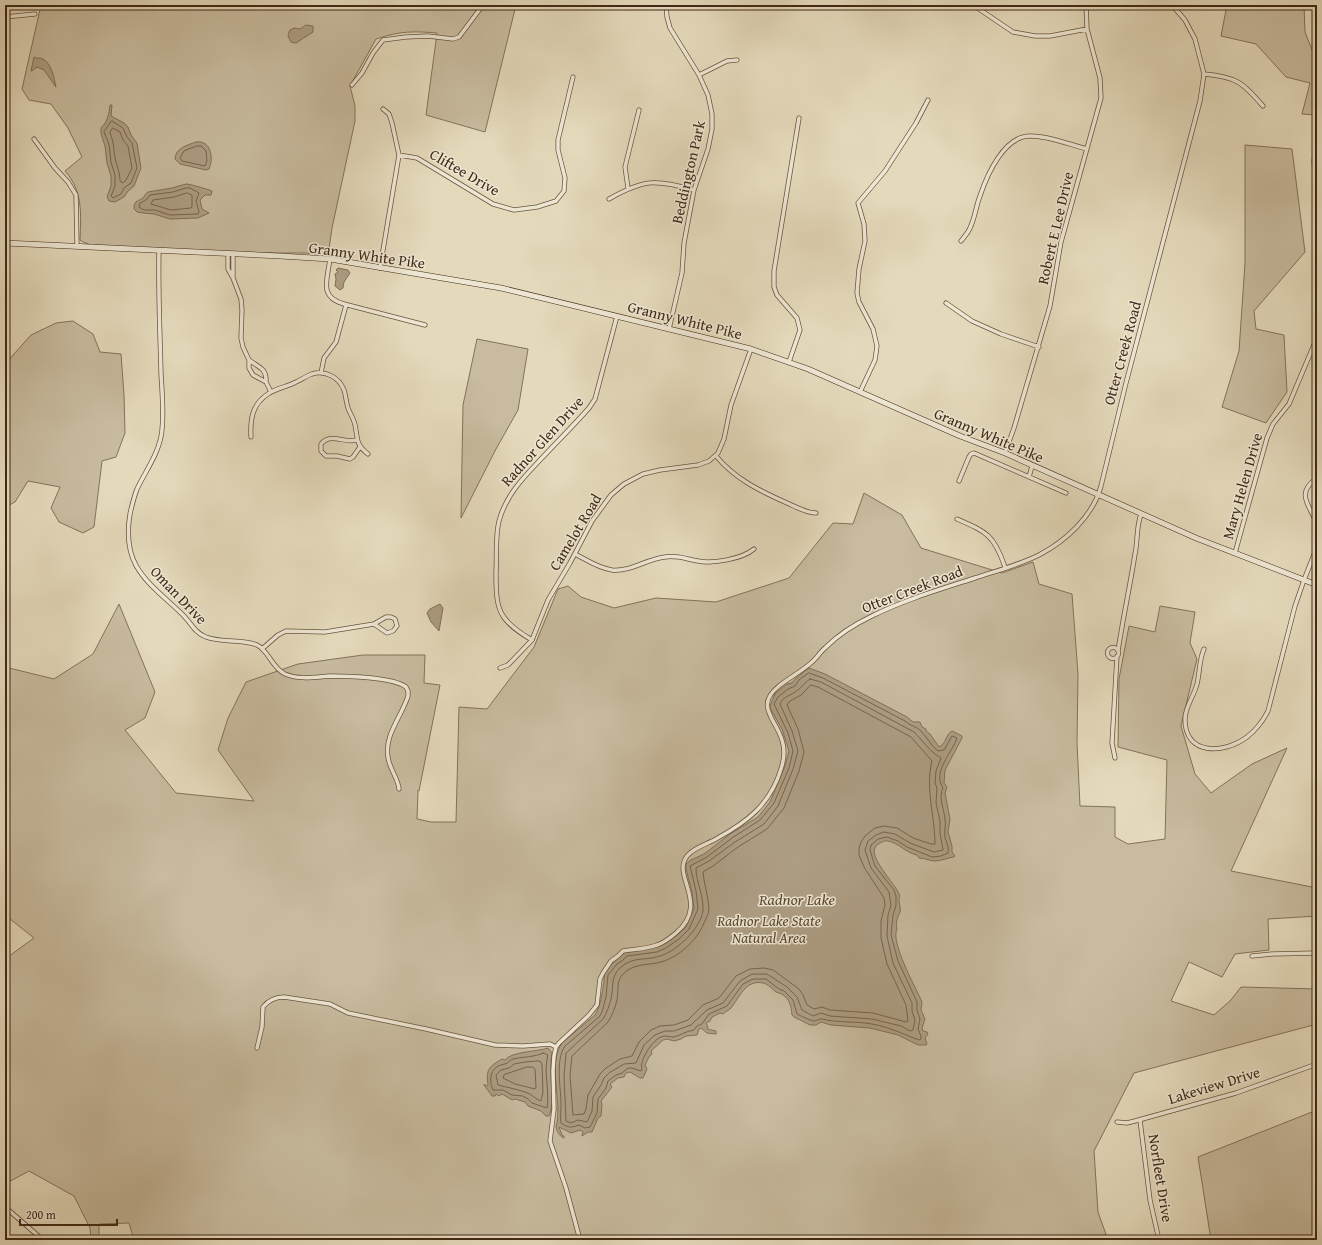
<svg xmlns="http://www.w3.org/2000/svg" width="1322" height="1245" font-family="'Gentium Book Plus',serif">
  <rect width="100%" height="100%" fill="#e4d9bb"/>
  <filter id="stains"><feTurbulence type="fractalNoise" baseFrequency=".005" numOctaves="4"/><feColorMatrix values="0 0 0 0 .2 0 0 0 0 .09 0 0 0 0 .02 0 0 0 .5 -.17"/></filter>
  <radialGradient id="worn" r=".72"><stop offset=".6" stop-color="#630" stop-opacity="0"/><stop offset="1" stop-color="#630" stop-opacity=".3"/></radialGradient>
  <path fill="#c8bb9f" stroke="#84725a" d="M 41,5 L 516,5 L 485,132 L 426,115 L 437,33 C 413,31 400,31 376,39 L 350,86 L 355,106 L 355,121 L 332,228 L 329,249 L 325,248 L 316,254 L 305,253 L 247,253 L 91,245 L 83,242 L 80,240 C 81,214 83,191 65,171 L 82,157 L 68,128 L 51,104 L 29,100 L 22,89 Z
    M 1227,5 L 1304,5 L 1305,32 L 1317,62 L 1317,115 L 1302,114 L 1310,83 L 1286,77 L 1256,44 L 1221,36 Z
    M 1245,145 L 1292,149 L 1305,252 L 1254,311 L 1256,329 L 1284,335 L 1287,392 L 1266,423 L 1222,407 L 1239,351 L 1245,263 Z
    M 73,321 L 93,334 L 100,352 L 121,354 L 124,395 L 125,433 L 116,457 L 102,461 L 94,527 L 83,533 L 59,522 L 51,508 L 60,487 L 28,481 L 15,502 L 5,507 L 5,364 L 31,335 L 56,323 Z
    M 477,339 L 528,349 L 518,410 L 496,449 L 461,518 L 463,405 Z
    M 864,493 L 902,515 L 921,548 L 1002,573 L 1033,562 L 1039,584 L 1072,594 L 1078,674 L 1077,743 L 1080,806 L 1115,807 L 1115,837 L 1128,844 L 1165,839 L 1167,760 L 1118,747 L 1119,679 L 1129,626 L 1155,632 L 1160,606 L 1195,612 L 1190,643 L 1197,659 L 1181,726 L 1195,774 L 1211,793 L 1252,764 L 1287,748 L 1231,871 L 1317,888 L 1317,916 L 1268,919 L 1269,950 L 1235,954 L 1222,977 L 1189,962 L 1171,1001 L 1214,1015 L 1231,1000 L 1241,987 L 1317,989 L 1317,1024 L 1134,1073 L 1094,1151 L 1098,1212 L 1108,1240 L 134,1240 L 129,1223 L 99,1224 L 99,1240 L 91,1240 L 90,1228 L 74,1196 L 29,1171 L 5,1184 L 5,959 L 34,938 L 5,915 L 5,667 L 54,679 L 93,654 L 119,604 L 155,692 L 145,718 L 125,730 L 176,793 L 254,801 L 218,750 L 228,718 L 246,682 L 298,664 L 363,655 L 425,655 L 424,683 L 440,685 L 419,791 L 418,790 L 417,819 L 431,822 L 456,822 L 459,707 L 487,709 L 534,647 L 558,589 L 568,586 L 581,597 L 614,608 L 656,598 L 716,602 L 789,578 L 833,523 L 853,524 Z
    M 1317,1110 L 1317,1240 L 1211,1240 L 1198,1157 Z"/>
  <path fill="#ad9d83" stroke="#826f57" d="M 306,25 L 313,26 L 313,32 L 296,43 L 291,42 C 288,37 287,35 290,30 L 294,28 L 300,29 Z
    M 34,57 C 37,59 40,57 43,59 C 52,64 54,78 56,87 L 44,70 L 37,67 L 32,71 L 31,71 Z
    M 110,105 L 112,105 L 111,116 L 124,123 L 128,127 L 131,135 L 137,143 L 141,168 L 134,186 L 128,191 L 124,197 L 115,202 L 109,201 L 107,197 L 111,186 L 111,176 L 107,163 L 105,146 L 101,134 L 101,128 C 108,121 109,114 110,105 Z
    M 196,142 C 211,140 214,158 209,169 L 206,170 L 180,164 L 175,159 C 175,148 188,145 196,142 Z
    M 186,184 C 190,184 207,189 212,191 L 211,195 L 205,195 L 200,200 L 202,209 L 209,213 L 198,218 L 170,219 L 154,214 L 143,213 L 137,212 L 134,209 C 134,199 139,202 144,197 C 145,195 146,193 148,192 L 172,188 Z
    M 338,268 L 348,270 L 350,273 L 344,282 L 343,288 L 340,290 L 335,286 L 336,279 L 335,274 L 338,272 L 336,270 Z
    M 440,604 L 443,608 L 439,631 L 431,622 L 427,613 L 430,609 Z
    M 809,668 L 825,674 L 907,717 L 913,722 L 920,722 L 922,727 L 926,729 L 926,731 L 930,734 L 939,747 C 946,744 946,734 952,731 L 962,736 L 962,738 L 945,770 L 944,783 L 947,787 L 945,793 L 950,819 L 948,832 L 952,846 L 952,852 L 955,856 L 954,857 C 947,858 941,861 935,861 C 929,861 925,858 919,858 L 917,855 C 906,853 899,843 888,841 C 883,840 881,843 877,845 C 865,855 896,884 899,894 C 901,897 899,896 899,900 C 899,904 901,908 900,912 C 898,917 895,922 897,929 C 890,942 916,988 922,1002 L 921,1010 L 925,1019 L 922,1028 L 923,1031 L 927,1032 L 928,1034 L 925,1038 L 927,1044 L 926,1045 L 918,1045 L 898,1035 L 870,1028 L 831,1025 L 821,1022 L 816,1025 L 810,1025 L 794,1017 L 792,1015 C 791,1005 790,1000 782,994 C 780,993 778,993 776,992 C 772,989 768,984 763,983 C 746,979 739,998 731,1008 C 729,1010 725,1012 723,1014 L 720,1013 L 712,1017 L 710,1021 L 706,1023 L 708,1027 L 707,1029 L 716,1031 L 716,1034 L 707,1033 L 701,1028 L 699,1029 L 697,1035 L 686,1036 L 681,1039 L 674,1041 L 667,1039 L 663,1040 L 651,1051 L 652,1054 L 649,1057 L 645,1065 L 647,1069 L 643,1078 L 640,1078 L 630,1072 L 626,1073 L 624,1077 L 618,1078 L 610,1084 L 612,1087 L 601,1101 L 602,1104 L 601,1116 L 598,1118 L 592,1132 L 588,1132 L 582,1136 L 583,1132 L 580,1130 L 571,1133 L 559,1127 L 562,1135 L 564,1136 L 564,1138 C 559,1136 557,1131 556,1127 C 563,1103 547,1064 562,1043 L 595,1015 C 601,1005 602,993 604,982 C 604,979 604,975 605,973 C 608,964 619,960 624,953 L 659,946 L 676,936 L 686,927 L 694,909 L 692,892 L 686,869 L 686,864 L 691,860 L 704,854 L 730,834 L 758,817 L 770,802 L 785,766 L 789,751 L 782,729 L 770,708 L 770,706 L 775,694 L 787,684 L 792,683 L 796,678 Z
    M 548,1048 L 552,1053 C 548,1071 556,1103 549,1116 L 546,1116 L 541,1111 L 528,1106 L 525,1102 L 515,1099 L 512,1100 L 502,1094 L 499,1096 L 496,1094 L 495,1096 L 492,1096 L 484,1085 L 484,1084 L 486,1086 L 488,1085 C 486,1070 488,1067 502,1059 L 505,1060 C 512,1051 537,1052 548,1048 Z"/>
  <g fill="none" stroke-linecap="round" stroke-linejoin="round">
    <path stroke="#77634c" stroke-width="1" d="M 112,121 L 123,128 L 127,137 L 132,143 L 137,168 L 131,183 L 124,188 L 121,194 L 113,198 L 111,196 L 115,186 L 115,175 L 111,162 L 109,144 L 104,132 Z
      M 113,128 L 120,132 L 123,140 L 128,146 L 132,168 L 126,180 L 123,183 L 120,181 C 120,174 118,169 116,162 C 113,152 115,144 110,133 Z
      M 197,146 L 201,146 L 206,151 L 207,161 L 205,166 L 182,161 L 180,158 L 184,151 Z
      M 186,188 L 190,188 L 199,193 L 196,201 L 199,212 L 198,214 L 170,215 L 155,210 L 144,210 L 139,207 L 140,203 L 146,200 L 150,195 L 173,192 Z
      M 187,193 L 192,195 L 192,207 L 191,208 L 171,210 L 151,204 L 153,200 L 174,197 Z
      M 809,673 L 823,678 L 905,721 C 910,726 916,726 921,731 C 927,737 931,746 938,751 L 944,750 L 952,736 L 957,738 C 952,753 932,772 943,788 C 938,797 944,809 945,819 C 946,825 944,831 945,838 C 947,843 949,848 948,853 L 941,856 L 932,857 L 907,847 L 898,841 L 887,837 L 878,839 L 871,845 L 870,850 L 875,866 L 894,890 L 896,896 L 896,905 L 893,915 L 891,935 L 898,961 L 917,1002 L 917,1010 L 920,1019 L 918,1029 L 921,1036 L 921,1039 L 919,1040 C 903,1034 889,1027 872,1024 C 856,1021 838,1023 822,1019 C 819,1018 817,1021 814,1021 C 811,1021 799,1015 797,1014 L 793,1000 L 784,991 L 779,989 L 766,979 L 753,979 L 743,984 L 727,1006 L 709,1014 L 702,1024 L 697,1026 L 694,1030 C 686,1031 679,1036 674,1037 C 669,1037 666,1035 661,1037 C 653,1040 639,1060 642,1069 L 641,1071 L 632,1068 L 628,1068 L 622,1073 L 616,1075 L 608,1081 L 606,1088 L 598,1099 L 597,1113 L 590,1127 L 585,1128 L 579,1125 C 570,1128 569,1128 561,1123 C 560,1117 561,1111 561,1104 C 561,1088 555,1060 565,1046 L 599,1017 L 602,1012 L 606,997 L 608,975 L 617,964 L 622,961 L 627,956 L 657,952 L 666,948 L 679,939 L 689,929 L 698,909 L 696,891 L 690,866 L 707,857 L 732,838 L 760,820 L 774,803 L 789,768 L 793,751 L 788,733 L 774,704 L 778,697 L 788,689 L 795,686 L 799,680 Z
      M 810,679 L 821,682 L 914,732 C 924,742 929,751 941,758 L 936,771 L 935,783 L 937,788 L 936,803 L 940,821 L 940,833 L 943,850 L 934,852 L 910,843 L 895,834 L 884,832 L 876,835 L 868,841 L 865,850 L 871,868 L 889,892 L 891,905 L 888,915 L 887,936 L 893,963 L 912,1003 L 912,1011 L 915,1020 L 913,1030 L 910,1031 L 901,1026 L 872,1019 L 830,1016 L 821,1013 L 813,1016 L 802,1010 L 797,997 L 787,987 L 767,974 L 752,974 L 740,981 L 723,1003 L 707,1010 L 691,1025 L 674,1031 L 665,1031 L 655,1035 L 644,1045 L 636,1063 L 624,1064 L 609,1073 L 604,1078 L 601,1085 L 593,1097 L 592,1111 L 587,1122 L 578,1120 L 571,1123 L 566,1121 L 564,1076 L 566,1053 L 603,1019 C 607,1013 609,1006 611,999 C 614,988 610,977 620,968 C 633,956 645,961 660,956 C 677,951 700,929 703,911 C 704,896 696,882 696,868 L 709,861 L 735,842 L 764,824 L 778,806 L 793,769 L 798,751 L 792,731 L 780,704 C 783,696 791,696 798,690 C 802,687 805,682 810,679 Z
      M 811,685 L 818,687 L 911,737 L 932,761 C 925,789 935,816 935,844 L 931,844 L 913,838 L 897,828 L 884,826 L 875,828 L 865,836 L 861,842 L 859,848 L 859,855 L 864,867 L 884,898 L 885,905 L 881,921 L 881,938 L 887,964 L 906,1005 L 908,1021 L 906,1022 L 873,1013 L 830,1010 L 822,1007 L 814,1009 L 807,1005 L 803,995 L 799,989 L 773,970 L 764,968 L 750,969 L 736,976 L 719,998 L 703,1005 L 688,1020 L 674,1025 L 660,1026 L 651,1030 L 639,1042 L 632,1056 L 620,1059 L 606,1068 L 600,1074 L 588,1095 L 586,1109 L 584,1114 L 573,1115 L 570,1075 L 572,1056 L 608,1022 C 612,1016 615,1008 617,1000 C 619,990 616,981 623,974 C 633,964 645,965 657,963 C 677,959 697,941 704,923 C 706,918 709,914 709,908 C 708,896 704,884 703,872 L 713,866 L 738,847 L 767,829 L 784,808 L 799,771 L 804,752 L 798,729 L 787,705 L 790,701 L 801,695 Z
      M 543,1053 L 546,1054 L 548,1055 C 543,1072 550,1091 547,1108 L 532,1103 L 528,1099 L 523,1096 L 512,1095 L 503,1090 L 493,1090 C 488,1078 491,1066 505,1064 C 509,1063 509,1060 513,1059 C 521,1057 536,1057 543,1053 Z
      M 539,1061 L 541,1062 L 542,1065 L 543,1092 L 541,1101 C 535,1099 532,1094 525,1092 C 516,1089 506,1087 498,1085 L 496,1075 L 501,1070 L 509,1068 L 514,1064 L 525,1062 Z
      M 527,1067 L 533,1067 L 535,1069 L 536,1087 L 535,1089 L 515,1084 L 503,1078 L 504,1075 Z"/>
    <defs>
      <path id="street" d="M 666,5 L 667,17 L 670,28 L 699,75 L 708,95 L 712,114 L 712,129 L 708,149 L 694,190 L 684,243 L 682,273 L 669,329
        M 973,5 L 1013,32 L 1035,36 L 1050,36 L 1087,29
        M 5,17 L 35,14
        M 1204,74 C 1237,77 1242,82 1263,106
        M 699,75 L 727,61 L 737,60
        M 352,85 L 362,73 L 373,53 L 383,40 L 406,37 L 428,36 L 453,39 L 459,37 L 480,9 L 486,5
        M 34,139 L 55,168 L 68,182 L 76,195 L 77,246
        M 399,155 L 417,158 L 493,204 L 514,210 L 537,207 L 556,201 L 564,191 L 565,178 L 558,150 L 558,140 L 573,77
        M 1314,160 L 1317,204
        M 628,188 L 625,167 L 639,110
        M 609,199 C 644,179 656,179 694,190
        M 961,241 C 964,237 968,233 970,228 C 975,218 976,206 980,196 C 987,175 1004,136 1030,136 C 1049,136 1068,144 1087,149
        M 159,250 C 158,291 160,332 161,373 C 162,392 164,411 162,430 C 160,452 146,470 137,489 C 134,497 132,505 130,514 C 121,568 149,582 183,615 C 191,623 195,633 206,637 C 221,643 244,639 257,645 C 269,651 272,668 285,674 C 299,680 315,677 330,676 C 346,676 393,677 406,687 L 408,691 L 408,696 C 402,716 384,735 388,757 C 389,768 398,778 399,789
        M 228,254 L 228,269 L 233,278 L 233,254
        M 330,259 C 327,281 319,297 344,304 L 425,325
        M 380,268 L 399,155 L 392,123 L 389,114 L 383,109
        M 233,278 L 241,299 L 242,310 L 241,338 L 243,347 L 249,360 L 249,368 L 253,375 L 266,382 C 267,368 258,367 249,360
        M 946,303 L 972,321 L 1001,334 L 1039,347
        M 789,362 L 800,330 L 797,318 L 777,295 L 774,287 L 774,271 L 799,118
        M 321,373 L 324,358 L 336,342 L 346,305
        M 266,382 L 271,392
        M 860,392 L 875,360 L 877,346 L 873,329 L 859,302 L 857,293 L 859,269 L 865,241 L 864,224 L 858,203 L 885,171 L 916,123 L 928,100
        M 251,437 C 250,420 252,404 268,394 C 276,388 287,387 296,382 C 301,380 306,376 312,374 C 325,370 339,377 344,390 C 346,396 346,402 348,408 C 350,414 354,419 355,425 C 358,438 355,444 368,454
        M 357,440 C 345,444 331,432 321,444 L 321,451 L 326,456 L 337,456 L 350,459 L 353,457 L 360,447
        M 1005,453 L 1014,428 L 1050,306 L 1061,242 L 1101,98 L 1100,78 L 1087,29 L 1086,5
        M 716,456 C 735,479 760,491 787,503 C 796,507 806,513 816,513
        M 1029,477 L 1032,466
        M 1317,478 C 1294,494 1311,506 1317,525
        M 959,481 L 969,457 L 971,454 L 974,453 L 1066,493
        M 957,519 C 987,532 994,535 1005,567
        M 1235,553 L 1267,438 L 1273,424 L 1289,404 L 1316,340
        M 575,554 C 587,560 598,568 612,570 C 631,572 646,559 665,557 C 677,555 686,559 698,561 C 713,564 742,559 754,549
        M 532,640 C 498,620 496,610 496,573 C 497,556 495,537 499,521 C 506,495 523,478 541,459 C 557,442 574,425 589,408 L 595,399 L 617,316
        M1107.5 653a5.5 5.5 0 1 1 11 0a5.5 5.5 0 1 1-11 0Z
        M 262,649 L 278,635 L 286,631 L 325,632 L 374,624 L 386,617 L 391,617 L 395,619 L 397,626 L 393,631 L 387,633 L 374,624
        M 1204,649 C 1199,660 1200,672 1197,684 C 1194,696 1185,707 1185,719 C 1185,756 1224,754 1247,737 C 1256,730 1263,721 1268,711 L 1295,606 L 1304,580 L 1315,552 L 1317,542
        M 1118,651 C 1123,618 1130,586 1135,554 C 1138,540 1136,528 1141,514
        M 500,668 L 508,665 L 532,640 L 548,600 L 570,563 L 592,521 L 611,495 L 624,484 L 643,474 L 660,470 L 698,465 L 709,461 L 718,453 L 724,439 L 731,405 L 751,349
        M 1115,758 L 1112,743 L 1117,656
        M 1252,956 L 1272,954 L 1317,953
        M 257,1048 L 262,1027 L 263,1007 C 268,1001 276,997 284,997 L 330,1004 L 348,1013 L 426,1029 L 495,1045 L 523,1046 L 550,1044 L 556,1047
        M 1140,1120 L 1150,1200 L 1159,1240
        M 1117,1122 L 1127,1123 L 1135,1121 L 1236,1093 L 1317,1064
        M 5,1207 L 43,1240
        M 580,1240 L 566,1188 L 550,1141 L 554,1109 L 553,1071 L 554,1056 L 556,1047 L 559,1043 L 589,1015 L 597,1005 L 600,979 L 603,973 L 611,961 L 618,956 L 623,951 C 635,949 646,949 657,945 C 664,943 670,938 676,933 C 712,902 668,874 689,854 C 696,847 707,844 716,839 C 747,822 770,805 781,769 C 784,760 785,749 782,740 C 776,719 754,706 779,686 C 789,678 802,671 812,662 C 817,658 820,652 825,648 C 838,635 855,624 872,616 C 904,600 941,589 975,578 C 996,571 1019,565 1039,555 C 1066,541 1093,516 1101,486 L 1126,383 L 1200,101 L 1204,74 L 1195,39 L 1185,20 L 1172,5"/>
      <path id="secondary" d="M 5,243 L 280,256 L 330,259 L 501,288 L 751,349 L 808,369 L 960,436 L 1005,453 L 1196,538 L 1317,585"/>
    </defs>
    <use href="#street" stroke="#6a553f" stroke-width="5"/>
    <use href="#secondary" stroke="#412916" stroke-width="6"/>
    <use href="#street" stroke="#ede6d3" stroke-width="3.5"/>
    <use href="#secondary" stroke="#ede6d3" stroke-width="5"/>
  </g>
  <g text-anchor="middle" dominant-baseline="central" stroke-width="3" stroke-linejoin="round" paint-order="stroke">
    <g font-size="15" fill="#412916" stroke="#ede6d3">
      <text transform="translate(465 172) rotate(30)">Cliftee Drive</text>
      <text transform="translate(688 172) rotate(-77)">Beddington Park</text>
      <text transform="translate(1055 228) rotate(-77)">Robert E Lee Drive</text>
      <text transform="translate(367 255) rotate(8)">Granny White Pike</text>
      <text transform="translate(685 320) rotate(14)">Granny White Pike</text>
      <text transform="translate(1122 353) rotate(-75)">Otter Creek Road</text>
      <text transform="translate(989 435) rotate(23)">Granny White Pike</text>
      <text transform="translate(542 441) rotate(-48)">Radnor Glen Drive</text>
      <text transform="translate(1242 486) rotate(-74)">Mary Helen Drive</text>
      <text transform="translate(575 532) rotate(-59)">Camelot Road</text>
      <text transform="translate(912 589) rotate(-21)">Otter Creek Road</text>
      <text transform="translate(179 595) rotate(46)">Oman Drive</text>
      <text transform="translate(1214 1085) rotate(-17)">Lakeview Drive</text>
      <text transform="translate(1161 1178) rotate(81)">Norfleet Drive</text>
    </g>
    <g font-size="15" font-style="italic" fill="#5c4631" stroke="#ede6d3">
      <text x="769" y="920">Radnor Lake State<tspan x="769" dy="17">Natural Area</tspan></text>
    </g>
    <g font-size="16" font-style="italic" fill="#5c4631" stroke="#ede6d3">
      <text x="797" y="899">Radnor Lake</text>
    </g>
  </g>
  <rect width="1322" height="1245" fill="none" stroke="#e4d9bb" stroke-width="20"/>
  <rect x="6" y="6" width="1310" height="1233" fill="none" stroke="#412916" stroke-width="2"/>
  <rect x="10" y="10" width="1302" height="1225" fill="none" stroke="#412916"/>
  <path d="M20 1219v6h97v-6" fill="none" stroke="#412916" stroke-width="2"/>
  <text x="26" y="1219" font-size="12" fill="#412916" stroke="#ede6d3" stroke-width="3" paint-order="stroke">200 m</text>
  <rect width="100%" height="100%" filter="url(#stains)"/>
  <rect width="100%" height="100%" fill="url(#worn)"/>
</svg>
